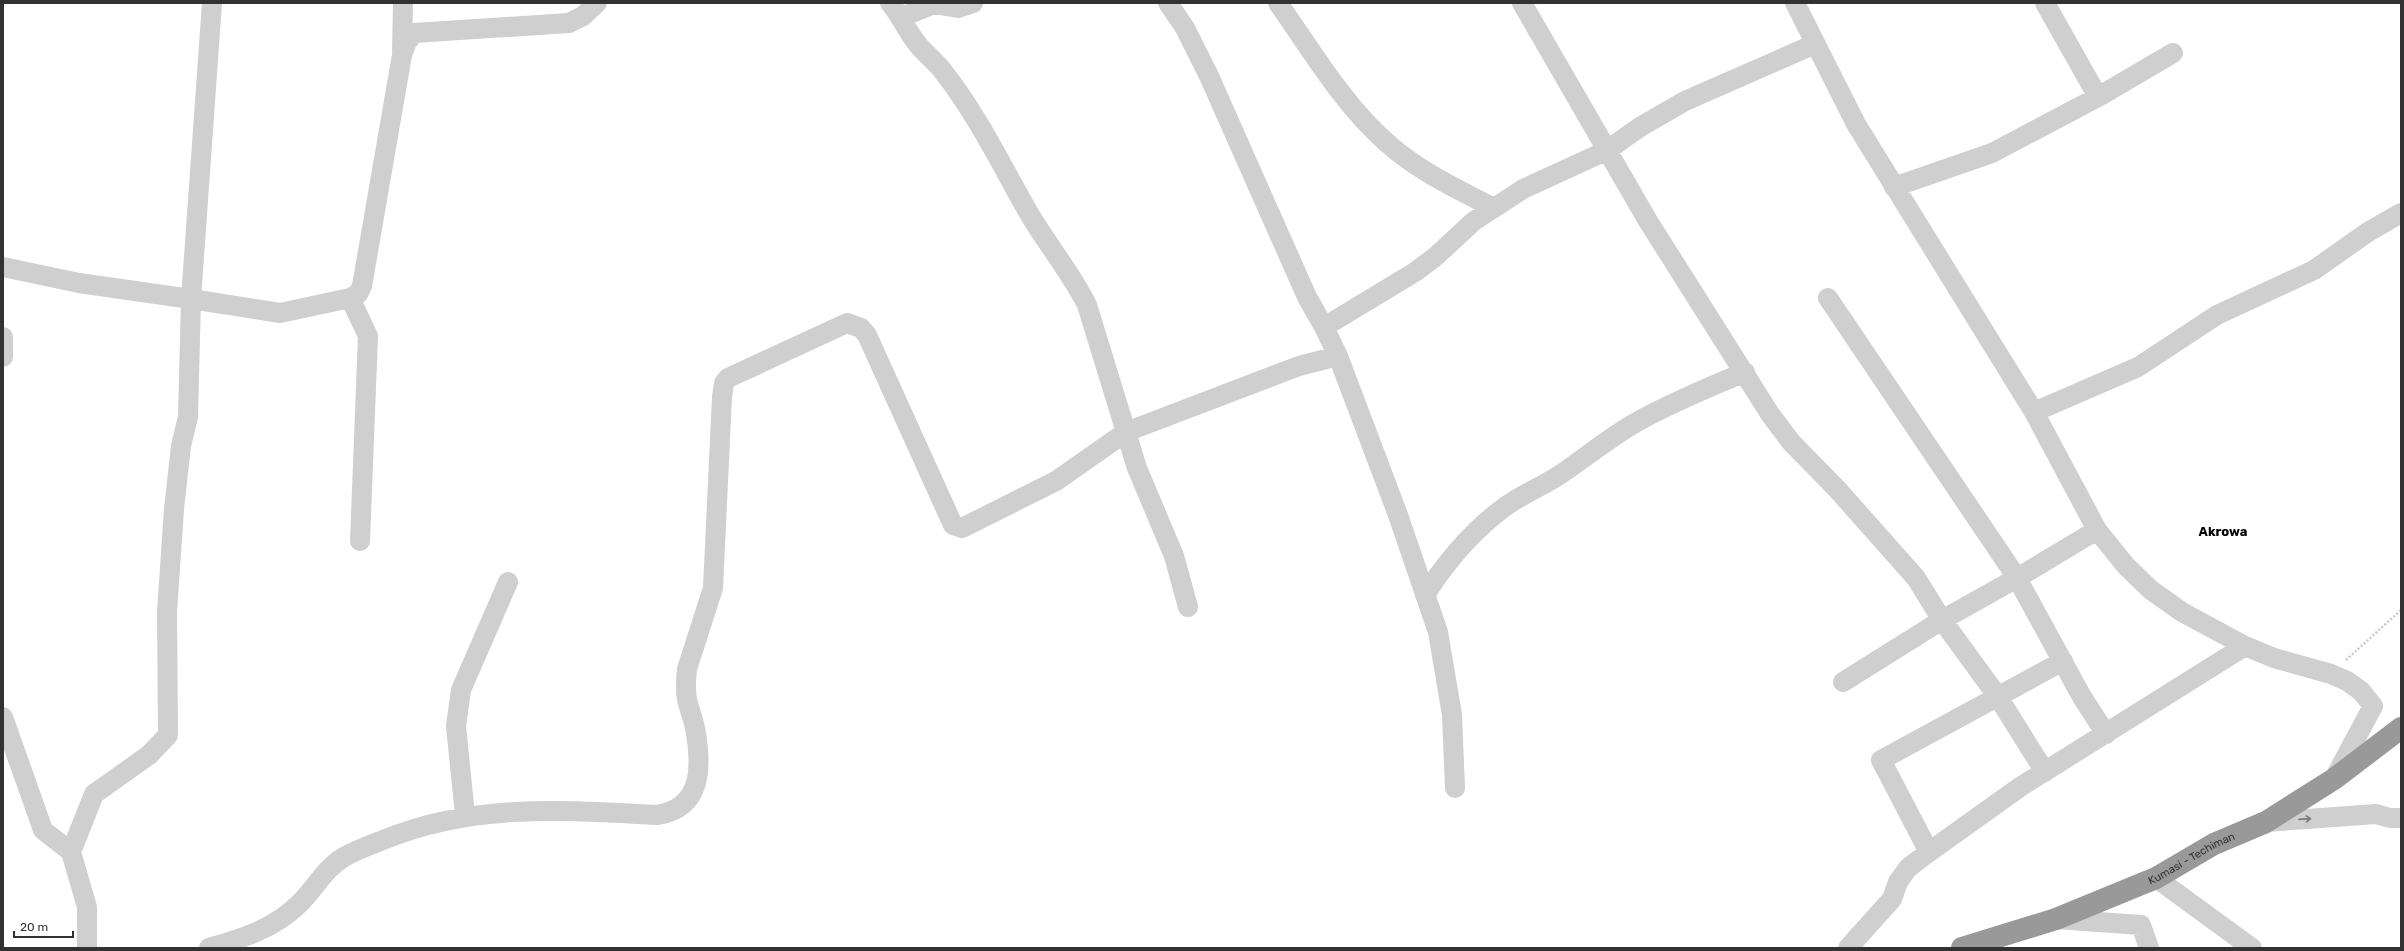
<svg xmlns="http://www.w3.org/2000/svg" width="2404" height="951" font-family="Rubik,sans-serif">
  <rect width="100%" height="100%" fill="#fff"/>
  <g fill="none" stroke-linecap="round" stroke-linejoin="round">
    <path stroke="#c9c9c9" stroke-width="2.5" stroke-dasharray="2 2" stroke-linecap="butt" d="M 2346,660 L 2401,610"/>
    <path stroke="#cfcfcf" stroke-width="20" d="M 212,3 L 191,299 L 280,313 L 350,298 L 358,294 L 362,286 L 402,55 L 407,42 L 414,33 L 569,23 L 583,16 L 597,3
      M 890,3 C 901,16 908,33 919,46 C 926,54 935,61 942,70 C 976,113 1000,162 1027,210 C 1046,243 1070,271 1087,305 L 1137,468 L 1174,556 L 1188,607
      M 1168,3 L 1185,28 L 1209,76 L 1307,297 L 1324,327 L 1338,356 L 1398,515 L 1438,632 L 1452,715 L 1455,788
      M 1278,3 C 1312,51 1342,103 1386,142 C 1418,171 1457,189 1494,208
      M 1522,3 L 1648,221 L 1770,414 L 1791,442 L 1837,489 L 1916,578 L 1942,620 L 1998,697 L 2045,772
      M 1795,3 L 1856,124 L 2034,412 L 2097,530 L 2126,566 L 2151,590 L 2182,612 L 2245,646 L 2274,658 L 2331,674 L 2347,681 L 2361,691 L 2373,706 L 2334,779
      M 2045,3 L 2098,97
      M 902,17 L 934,4 L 958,8 L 973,3
      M 402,51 L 403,3
      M 1894,187 L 1992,153 L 2098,97 L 2173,53
      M 3,267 L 79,283 L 191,299 L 188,417 L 181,446 L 174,509 L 167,612 L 168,735 L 149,755 L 94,794 L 71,852 L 87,907 L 87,948
      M 350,298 L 368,336 L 360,541
      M 1828,298 L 2017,578 L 1942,620 L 1843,682
      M 1324,327 L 1415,272 L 1435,257 L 1474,221 L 1523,189 L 1606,151 L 1640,127 L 1685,101 L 1815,44
      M 3,337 L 3,357
      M 2034,412 L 2138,367 L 2217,315 L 2314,270 L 2368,232 L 2401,213
      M 2097,530 L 2017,578 L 2082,697 L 2106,734
      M 1425,595 C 1446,562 1473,530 1506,506 C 1523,494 1543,486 1561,474 C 1586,457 1609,438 1635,423 C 1670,403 1708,388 1745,372
      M 3,717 L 43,830 L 71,852
      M 465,815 L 456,726 L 461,690 L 508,582
      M 2266,822 L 2376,814 L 2390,818 L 2401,818
      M 1929,852 L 1881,760 L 2063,661
      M 2156,878 L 2252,948
      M 2056,919 L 2141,925 L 2149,948
      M 209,948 C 241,939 273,929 298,905 C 314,890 325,868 344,857 C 356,850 370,845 383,840 C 473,803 562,810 657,815 C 703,808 702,766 695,728 C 693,718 689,709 687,699 C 685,689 686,679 687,669 L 713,588 L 722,397 L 724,383 L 728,378 L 847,323 L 861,328 L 867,335 L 953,525 L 962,528 L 1056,481 L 1126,432 L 1299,366 L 1338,356
      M 1848,948 L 1892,899 L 1898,882 L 1908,868 L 1929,852 L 2020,787 L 2245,646"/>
    <path stroke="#999" stroke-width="22" id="s1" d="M 1962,948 L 2056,919 L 2156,878 L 2214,844 L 2266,822 L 2334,779 L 2401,728"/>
  </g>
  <defs><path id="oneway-shaft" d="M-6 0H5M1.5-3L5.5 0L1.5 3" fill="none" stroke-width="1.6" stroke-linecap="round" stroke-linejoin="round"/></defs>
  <use stroke="#797979" href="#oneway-shaft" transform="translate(2305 819) rotate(-4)"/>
  <g text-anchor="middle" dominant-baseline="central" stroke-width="4" stroke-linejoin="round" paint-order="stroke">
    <g font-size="11" fill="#323232" stroke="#fff">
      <text stroke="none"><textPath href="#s1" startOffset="247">Kumasi - Techiman</textPath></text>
    </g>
    <g font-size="13" font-weight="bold" fill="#000" stroke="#fff">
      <text x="2223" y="531">Akrowa</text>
    </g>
  </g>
  <rect width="2404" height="951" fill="none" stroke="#323232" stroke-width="8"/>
  <path d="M14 931v6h59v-6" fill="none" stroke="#323232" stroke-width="2"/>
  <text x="20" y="931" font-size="12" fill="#323232" stroke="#ffffff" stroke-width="3" paint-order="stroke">20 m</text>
</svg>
